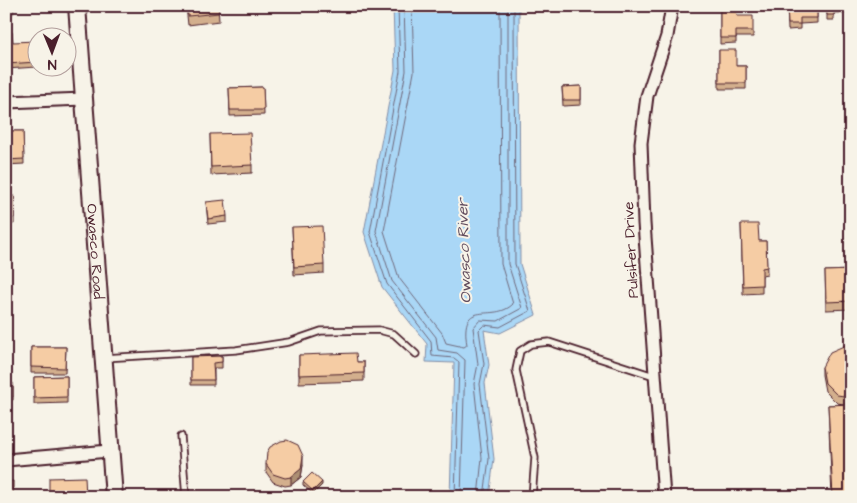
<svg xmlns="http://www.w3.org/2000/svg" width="857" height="503" font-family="'Architects Daughter',sans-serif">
  <rect width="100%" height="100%" fill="#f7f3e8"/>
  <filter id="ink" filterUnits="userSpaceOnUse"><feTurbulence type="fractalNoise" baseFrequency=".02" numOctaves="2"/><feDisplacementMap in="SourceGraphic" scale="10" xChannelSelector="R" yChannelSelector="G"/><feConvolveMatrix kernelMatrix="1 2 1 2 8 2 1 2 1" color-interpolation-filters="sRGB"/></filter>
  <g filter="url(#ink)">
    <path fill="#aad7f6" stroke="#848da5" d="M 393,6 L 519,6 L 520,264 L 536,315 L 500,333 L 484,330 L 489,365 L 485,383 L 494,459 L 489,497 L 450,497 L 454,363 L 426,362 L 427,344 L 382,287 L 364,232 L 395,70 Z"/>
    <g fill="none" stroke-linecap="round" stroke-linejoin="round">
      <path stroke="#70697c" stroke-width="1" d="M 398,6 L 400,71 L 370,232 L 387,284 L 431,341 L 432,356 L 454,358 L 459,362 L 455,497
        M 404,6 L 406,71 L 376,231 L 392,281 L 436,337 L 438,350 L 457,353 L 465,360 L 461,497
        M 412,6 L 414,72 L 384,231 L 399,278 L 442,333 L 446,343 L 464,347 L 467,345 C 459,296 493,324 513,304 L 501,264 L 500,6
        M 478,497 L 482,458 L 474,384 L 478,364 L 473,328 L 480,320 L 498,321 L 522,308 L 508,264 L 508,6
        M 484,497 L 489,459 L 480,384 L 484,364 L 479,330 L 484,325 L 500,327 L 530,311 L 515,264 L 514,6"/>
      <defs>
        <path id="service" d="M 104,358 L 236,350 L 289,342 L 321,331 L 379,330 L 394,334 L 416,354
          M 181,436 L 186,497
          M 532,497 L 535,458 L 516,370 L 520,351 L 531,344 L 549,342 L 654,376"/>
        <path id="minor" d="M 6,102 L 84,99
          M 6,460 L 109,451
          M 664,497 L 644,223 L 641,143 L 647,96 L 667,36 L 672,6"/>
        <g id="secondary">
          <path id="s1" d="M 77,6 L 114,497"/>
        </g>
      </defs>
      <use href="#service" stroke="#4a1f2b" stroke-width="9"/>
      <use href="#minor" stroke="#4a1f2b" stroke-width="15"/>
      <use href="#secondary" stroke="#4a1f2b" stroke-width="20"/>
      <use href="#service" stroke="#f7f3e8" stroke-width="5.5"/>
      <use href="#minor" stroke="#f7f3e8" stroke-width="11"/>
      <use href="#secondary" stroke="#f7f3e8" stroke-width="16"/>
    </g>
    <path fill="#d3af8d" stroke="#4a1f2b" d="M 6,6 L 30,6 L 13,7 L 13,14 L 6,14 Z
      M 186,6 L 218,6 L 219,21 L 188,25 Z
      M 609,6 L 634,6 L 634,7 L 609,8 Z
      M 787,6 L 817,6 L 817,23 L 800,24 L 800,29 L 788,30 Z
      M 827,6 L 851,6 L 851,13 L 834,13 L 834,20 L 827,20 Z
      M 720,10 L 737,16 L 753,31 L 753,37 L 736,37 L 736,43 L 720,44 Z
      M 6,33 L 13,42 L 37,62 L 37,67 L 6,69 Z
      M 719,50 L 736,66 L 746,66 L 746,89 L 719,89 Z
      M 581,86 L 581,105 L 563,106 L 562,87 Z
      M 263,87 L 264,115 L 230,116 L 229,88 Z
      M 6,131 L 23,131 L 24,164 L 6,165 Z
      M 210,134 L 252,165 L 252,173 L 211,175 Z
      M 14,196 L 14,224 L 6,224 L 6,197 Z
      M 206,202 L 227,216 L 227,222 L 208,224 Z
      M 741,224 L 759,241 L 766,241 L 767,275 L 762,276 L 762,293 L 743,294 Z
      M 292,227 L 324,265 L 324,273 L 294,275 Z
      M 851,270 L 851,309 L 826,310 L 825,271 Z
      M 851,346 L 851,497 L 832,497 L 828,405 L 844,404 L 837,403 L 825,391 L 822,375 L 822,367 Z
      M 31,347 L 66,347 L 65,373 L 31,373 Z
      M 299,355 L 357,362 L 364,362 L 364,381 L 299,383 Z
      M 222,356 L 222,368 L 214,368 L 214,385 L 191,385 L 191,357 Z
      M 67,376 L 67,403 L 34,404 L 34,377 Z
      M 6,383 L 13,383 L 13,400 L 6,400 Z
      M 266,464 L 303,465 L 301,477 L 291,485 L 285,486 L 273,482 L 266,472 Z
      M 303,482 L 322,485 L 313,494 L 303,485 Z"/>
    <path fill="#ac8f73" stroke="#4a1f2b" d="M 303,456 L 303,465 L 301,477 L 291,485 L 291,477 Z
      M 322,482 L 322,485 L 313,494 L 313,491 Z"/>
    <path fill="#f5cca4" stroke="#4a1f2b" d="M 6,6 L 13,6 L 13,8 L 6,9 Z
      M 187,6 L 218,6 L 219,13 L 188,16 Z
      M 787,6 L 817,6 L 817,18 L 800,18 L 800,24 L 788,24 Z
      M 827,6 L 851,6 L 851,7 L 834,8 L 834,15 L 827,15 Z
      M 720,10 L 736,10 L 737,16 L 753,16 L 753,31 L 736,31 L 736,38 L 720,38 Z
      M 12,32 L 13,42 L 36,41 L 37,62 L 6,64 L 6,33 Z
      M 719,50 L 736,50 L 736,66 L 746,66 L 746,83 L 719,83 Z
      M 581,86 L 581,100 L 563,100 L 562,87 Z
      M 263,87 L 264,110 L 230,110 L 229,88 Z
      M 6,131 L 23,131 L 24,159 L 6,160 Z
      M 250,133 L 252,165 L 211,167 L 210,134 Z
      M 14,196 L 14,218 L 6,219 L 6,197 Z
      M 225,200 L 227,216 L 208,219 L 206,202 Z
      M 741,224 L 758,224 L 759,241 L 766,241 L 767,267 L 762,268 L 762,285 L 743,286 Z
      M 322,226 L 324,265 L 294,267 L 292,227 Z
      M 851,270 L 851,301 L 826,302 L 825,271 Z
      M 846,345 L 851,346 L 851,397 L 837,395 L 825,383 L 822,367 L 830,352 Z
      M 31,347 L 66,347 L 65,368 L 31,367 Z
      M 356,353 L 357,362 L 364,362 L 364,373 L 299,375 L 299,355 Z
      M 222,356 L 222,362 L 213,363 L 214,380 L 191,380 L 191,357 Z
      M 67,376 L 67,397 L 34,398 L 34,377 Z
      M 6,383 L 13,383 L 13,397 L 6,397 Z
      M 851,404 L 851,497 L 833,497 L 828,405 Z
      M 287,440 L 298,445 L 303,456 L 301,469 L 291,477 L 285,478 L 273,474 L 266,464 L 267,452 L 270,447 L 281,441 Z
      M 312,473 L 322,482 L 313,491 L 303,482 Z
      M 85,477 L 86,497 L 49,497 L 49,478 Z
      M 6,481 L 13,481 L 13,497 L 6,497 Z"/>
  </g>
  <g text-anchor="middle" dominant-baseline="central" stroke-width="4" stroke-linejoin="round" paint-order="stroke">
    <g font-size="15" fill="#4a1f2b" stroke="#f7f3e8">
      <text transform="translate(631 250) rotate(-93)">Pulsifer Drive</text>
      <text stroke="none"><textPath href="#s1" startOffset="246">Owasco Road</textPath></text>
    </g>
    <g font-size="16" font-style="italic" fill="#624d5e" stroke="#f7f3e8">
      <text transform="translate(464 251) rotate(-92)">Owasco River</text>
    </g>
  </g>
  <rect width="857" height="503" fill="none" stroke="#f7f3e8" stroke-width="25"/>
  <rect x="12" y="12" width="832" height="478" fill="none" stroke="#4a1f2b" stroke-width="2" filter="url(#ink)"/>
  <g transform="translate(52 52) rotate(179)"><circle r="24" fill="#f7f3e8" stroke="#b29e9c"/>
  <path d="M0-4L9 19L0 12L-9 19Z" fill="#4a1f2b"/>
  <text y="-8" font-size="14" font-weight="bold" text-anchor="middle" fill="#4a1f2b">N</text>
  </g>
</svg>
